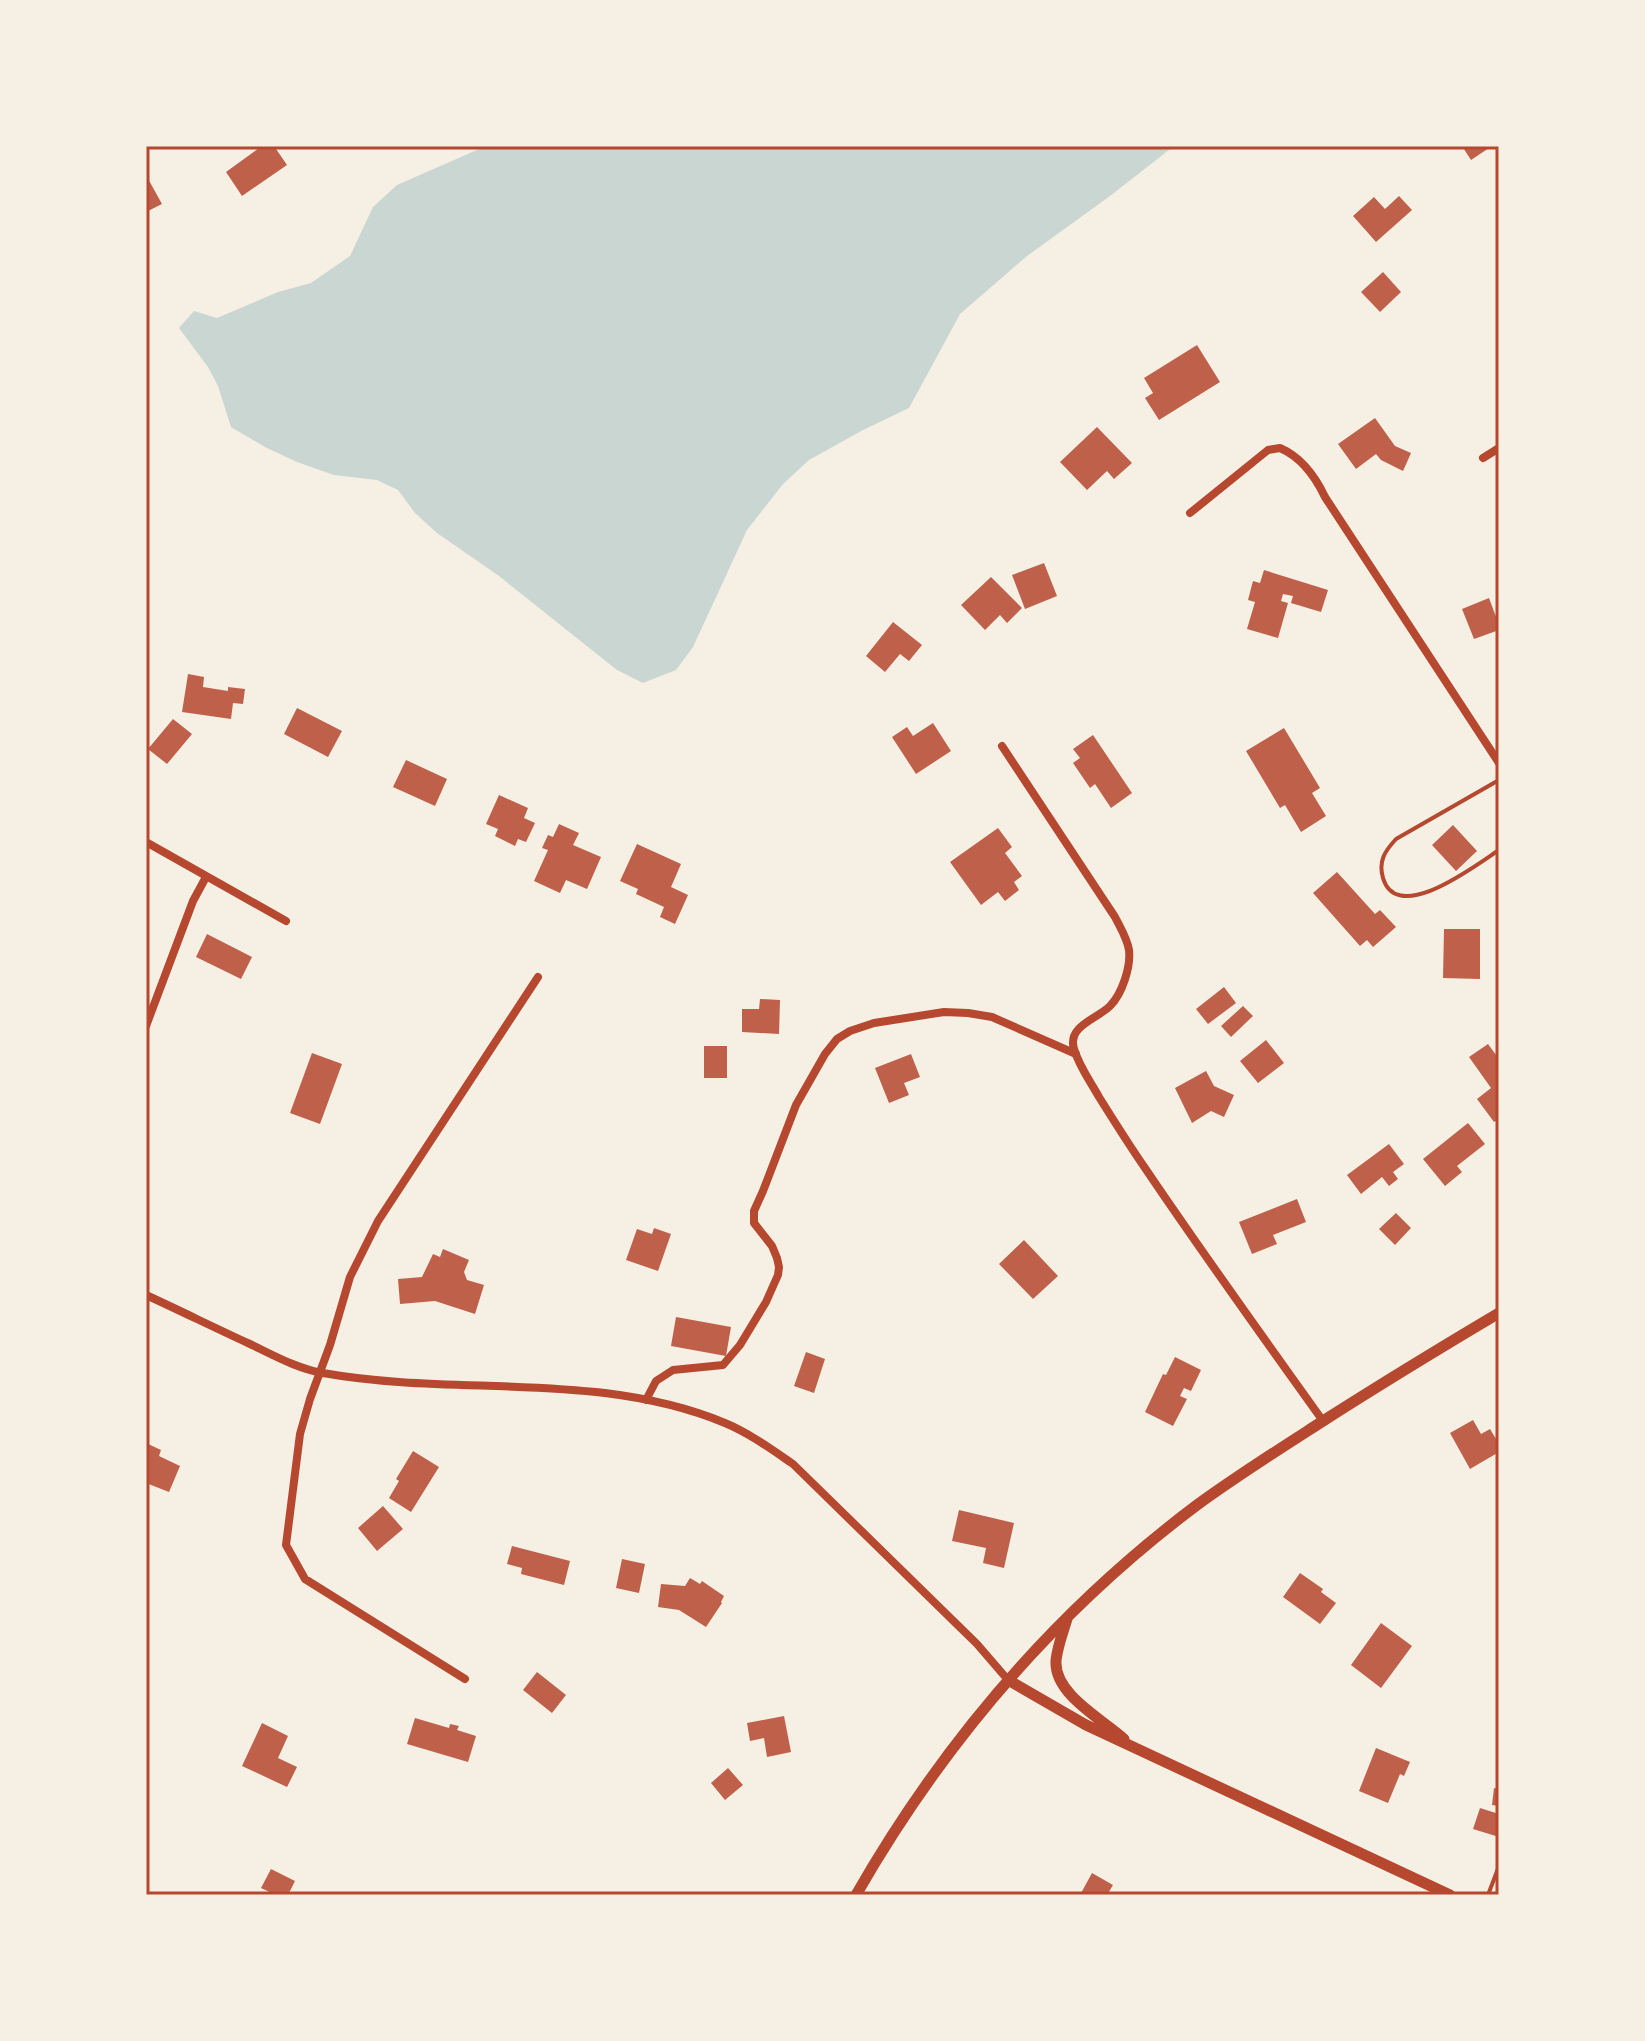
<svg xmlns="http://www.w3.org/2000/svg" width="1645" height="2041" font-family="'Archivo Narrow',sans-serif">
  <rect width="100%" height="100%" fill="#f6efe4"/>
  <path fill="#c9d6d2" d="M 486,146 L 1174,146 L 1110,196 L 1027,256 L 960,314 L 909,408 L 863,430 L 809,460 L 783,484 L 747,530 L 693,647 L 676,670 L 643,683 L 617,670 L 499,576 L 437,533 L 415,513 L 398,490 L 377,480 L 334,475 L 297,462 L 265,447 L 231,427 L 218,386 L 208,367 L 179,328 L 194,311 L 217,318 L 278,292 L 311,283 L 350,256 L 373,207 L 397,185 Z"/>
  <path fill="#bf614a" d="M 262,146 L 274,146 L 287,165 L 242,196 L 226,172 Z
    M 1462,146 L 1492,146 L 1471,160 Z
    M 146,175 L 162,204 L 146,212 Z
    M 1399,196 L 1412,210 L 1376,242 L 1353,216 L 1374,197 L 1385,209 Z
    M 1383,272 L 1401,292 L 1380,312 L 1361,292 Z
    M 1197,345 L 1220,382 L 1159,420 L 1145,398 L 1153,393 L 1144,378 Z
    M 1375,418 L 1395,446 L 1411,453 L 1403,471 L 1381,460 L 1376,454 L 1356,469 L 1338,444 Z
    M 1097,427 L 1132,463 L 1114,479 L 1107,471 L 1087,490 L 1060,462 Z
    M 1044,563 L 1057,596 L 1025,609 L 1012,575 Z
    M 1264,570 L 1328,590 L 1321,612 L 1291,603 L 1293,596 L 1283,594 L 1281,601 L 1288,603 L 1278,638 L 1247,629 L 1255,602 L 1248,600 L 1253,581 L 1260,583 Z
    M 991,577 L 1022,608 L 1007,623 L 1000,615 L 985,630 L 961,605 Z
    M 1489,598 L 1499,625 L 1499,630 L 1474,639 L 1462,609 Z
    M 893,622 L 922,645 L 909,661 L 900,654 L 885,672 L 866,656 Z
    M 188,674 L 204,677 L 203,687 L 228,691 L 228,687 L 245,689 L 243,704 L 233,703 L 231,719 L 182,712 Z
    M 297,708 L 342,731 L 328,757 L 284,734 Z
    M 173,719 L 192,734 L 167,764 L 148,749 Z
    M 933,723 L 951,751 L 916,774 L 892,737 L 907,727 L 913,736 Z
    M 1284,728 L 1320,788 L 1312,793 L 1326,816 L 1301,832 L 1285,805 L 1280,808 L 1246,751 Z
    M 1093,735 L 1132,793 L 1111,808 L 1095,784 L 1090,788 L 1073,763 L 1080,758 L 1073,749 Z
    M 406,760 L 447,779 L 435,806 L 393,787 Z
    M 499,795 L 528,808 L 524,818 L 535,823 L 526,842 L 518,839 L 515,846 L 495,836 L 498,829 L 486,824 Z
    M 559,824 L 579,833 L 573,845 L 601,857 L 587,889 L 566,880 L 560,893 L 534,881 L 548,850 L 542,848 L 548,835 L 553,837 Z
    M 1453,825 L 1477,851 L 1456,871 L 1432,845 Z
    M 998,828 L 1012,847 L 1005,853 L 1022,876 L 1014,882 L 1019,890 L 1005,901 L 998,892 L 981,905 L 950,862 Z
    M 637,844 L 681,864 L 671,887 L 688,895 L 675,924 L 660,917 L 664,907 L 636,894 L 638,889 L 620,881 Z
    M 1337,872 L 1375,914 L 1380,910 L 1396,927 L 1373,947 L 1367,940 L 1360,946 L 1313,893 Z
    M 1444,929 L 1480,929 L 1480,979 L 1443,978 Z
    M 207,934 L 252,957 L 241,979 L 196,957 Z
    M 1224,987 L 1236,1003 L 1208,1024 L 1196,1009 Z
    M 760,999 L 780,1000 L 779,1034 L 742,1032 L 742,1009 L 759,1009 Z
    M 1243,1006 L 1253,1016 L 1231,1037 L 1221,1026 Z
    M 1266,1040 L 1284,1063 L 1258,1083 L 1240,1061 Z
    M 1488,1044 L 1499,1059 L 1499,1119 L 1494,1122 L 1477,1099 L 1491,1088 L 1469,1057 Z
    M 704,1046 L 727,1046 L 727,1078 L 704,1078 Z
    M 312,1053 L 342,1064 L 320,1124 L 290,1113 Z
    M 911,1054 L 920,1077 L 904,1083 L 909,1095 L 889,1103 L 875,1068 Z
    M 1206,1071 L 1214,1086 L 1234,1095 L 1224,1117 L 1211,1111 L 1192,1123 L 1175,1088 Z
    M 1468,1123 L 1485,1144 L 1457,1166 L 1462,1172 L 1445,1186 L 1423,1159 Z
    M 1389,1144 L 1404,1164 L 1393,1172 L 1398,1179 L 1389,1186 L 1382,1177 L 1361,1194 L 1347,1175 Z
    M 1297,1199 L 1306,1222 L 1273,1235 L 1277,1244 L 1252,1254 L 1239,1222 Z
    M 1396,1213 L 1411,1228 L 1395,1245 L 1379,1229 Z
    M 654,1228 L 671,1234 L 658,1271 L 626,1260 L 637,1229 L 652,1234 Z
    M 1024,1240 L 1058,1276 L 1033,1299 L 999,1264 Z
    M 443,1249 L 469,1260 L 464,1272 L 467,1280 L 484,1285 L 475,1314 L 435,1301 L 400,1304 L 398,1279 L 422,1277 L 433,1254 L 440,1257 Z
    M 676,1317 L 731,1327 L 726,1356 L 671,1346 Z
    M 806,1352 L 825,1359 L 814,1393 L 794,1386 Z
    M 1175,1357 L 1201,1370 L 1191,1391 L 1184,1388 L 1180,1396 L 1187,1399 L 1173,1426 L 1145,1412 L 1163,1374 L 1166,1375 Z
    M 1473,1420 L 1481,1434 L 1490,1429 L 1499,1444 L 1499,1452 L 1470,1469 L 1450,1433 Z
    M 146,1443 L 161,1450 L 159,1456 L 180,1466 L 169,1492 L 146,1483 Z
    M 413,1451 L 439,1467 L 411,1512 L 389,1498 L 399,1481 L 396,1479 Z
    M 383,1506 L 403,1529 L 377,1551 L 358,1528 Z
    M 959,1510 L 1014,1523 L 1004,1568 L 983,1563 L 986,1548 L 952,1541 Z
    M 512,1546 L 570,1561 L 564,1585 L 521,1574 L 522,1568 L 507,1564 Z
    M 622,1559 L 645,1564 L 639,1593 L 616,1588 Z
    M 1300,1573 L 1323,1589 L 1321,1592 L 1336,1603 L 1320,1624 L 1283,1597 Z
    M 690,1578 L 700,1584 L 702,1581 L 724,1596 L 721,1602 L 722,1603 L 706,1627 L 679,1610 L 658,1607 L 661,1584 L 685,1586 Z
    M 1381,1623 L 1412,1646 L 1381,1688 L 1351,1665 Z
    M 537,1672 L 566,1695 L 552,1713 L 523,1690 Z
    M 784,1716 L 791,1752 L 767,1757 L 764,1738 L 750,1741 L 747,1723 Z
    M 415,1718 L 449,1728 L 450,1724 L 459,1726 L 457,1730 L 476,1736 L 468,1762 L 407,1744 Z
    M 262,1723 L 288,1736 L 278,1758 L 297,1767 L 287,1787 L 242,1766 Z
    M 1376,1748 L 1410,1762 L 1404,1776 L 1400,1774 L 1388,1803 L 1359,1791 Z
    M 728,1768 L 743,1785 L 725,1800 L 711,1783 Z
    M 1494,1788 L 1499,1789 L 1499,1806 L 1492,1805 Z
    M 1480,1808 L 1499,1814 L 1499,1837 L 1473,1829 Z
    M 271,1869 L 295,1881 L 288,1895 L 276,1895 L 261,1888 Z
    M 1092,1873 L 1113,1885 L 1107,1895 L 1080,1895 Z"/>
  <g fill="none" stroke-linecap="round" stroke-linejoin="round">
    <path stroke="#b5482f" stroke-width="4" d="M 1499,780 L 1396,839 C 1385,851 1378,861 1383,878 C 1397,926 1476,865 1499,850
      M 1488,1895 L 1499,1866"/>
    <path stroke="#b5482f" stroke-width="8" d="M 1483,458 L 1499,448
      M 1190,513 L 1268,450 L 1280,448 C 1301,457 1315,476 1325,497 L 1499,763
      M 1002,746 L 1115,917 C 1120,927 1127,938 1129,950 C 1131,967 1122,994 1110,1006 C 1097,1019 1067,1026 1074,1049 C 1079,1066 1090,1081 1099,1097 C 1114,1121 1129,1145 1145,1168 C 1203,1254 1263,1337 1323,1421
      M 146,842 L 286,921
      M 146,1026 L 193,901 L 206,877
      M 146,1295 C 181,1311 215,1328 250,1344 C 273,1355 298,1369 323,1373 C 457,1397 597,1370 725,1423 C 749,1433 771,1449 793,1464 L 977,1644 L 1008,1680
      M 646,1400 L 656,1381 L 673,1370 L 723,1365 L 740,1345 L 766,1302 L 778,1275 L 779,1267 L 777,1258 L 772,1246 L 754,1223 L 754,1211 L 763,1191 L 796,1105 L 825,1054 L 837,1039 L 850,1031 L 874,1023 L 944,1012 L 968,1013 L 992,1017 L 1076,1054
      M 465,1679 L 305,1579 L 286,1545 L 300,1434 L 310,1399 L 330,1345 L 350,1277 L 378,1221 L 538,977"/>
    <path stroke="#b5482f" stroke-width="11" d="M 1067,1619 C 1063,1632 1057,1648 1056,1661 C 1054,1694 1102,1719 1124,1739
      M 1008,1680 L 1086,1725 L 1450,1895
      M 856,1895 C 943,1743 1057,1610 1197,1505 C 1238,1475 1281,1448 1323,1421 C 1381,1384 1440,1348 1499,1313"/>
  </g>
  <rect width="1645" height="2041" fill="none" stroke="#f6efe4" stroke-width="296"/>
  <rect x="148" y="148" width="1349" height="1745" fill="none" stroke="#b5482f" stroke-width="3"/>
</svg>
